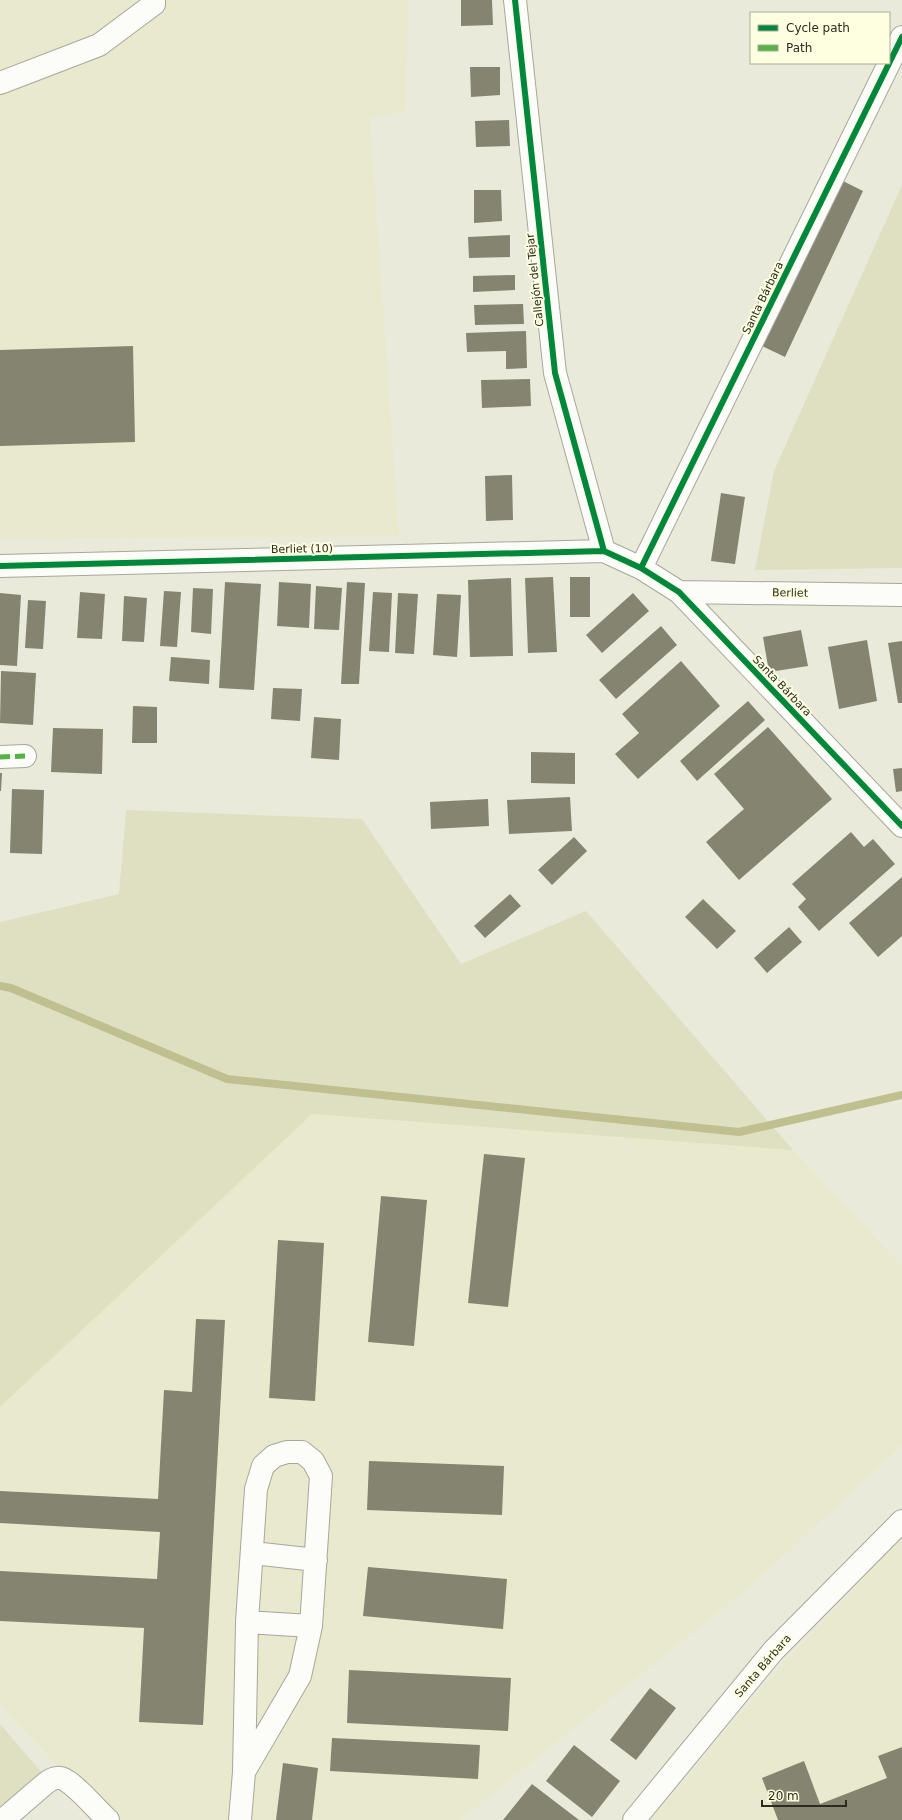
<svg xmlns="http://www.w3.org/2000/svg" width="902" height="1820" font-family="'DejaVu Sans',sans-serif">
  <rect width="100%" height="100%" fill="#eaeada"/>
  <path fill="#e9e9ce" d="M 0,0 L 408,0 L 406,111 L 370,118 L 399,536 L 0,539 Z
    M 312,1114 L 793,1150 L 902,1266 L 902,1445 L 754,1583 L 460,1820 L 110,1820 L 0,1705 L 0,1407 Z
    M 902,1539 L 902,1820 L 651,1820 L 777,1670 Z"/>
  <path fill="#dfdfc2" d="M 902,185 L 902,568 L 755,570 L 774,471 Z
    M 126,810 L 362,819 L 461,964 L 586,911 L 793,1150 L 312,1114 L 0,1407 L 0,922 L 119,894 Z
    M 0,1724 L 49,1781 L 0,1819 Z"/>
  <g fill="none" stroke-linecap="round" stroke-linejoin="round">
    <path stroke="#c0bf90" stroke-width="8" d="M 0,986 L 11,988 L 227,1079 L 739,1132 L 902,1095"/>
  </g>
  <path fill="#848470" d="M 461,0 L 492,0 L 493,25 L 461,26 Z
    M 470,67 L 500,67 L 500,95 L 471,97 Z
    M 509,120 L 510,146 L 476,147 L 475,121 Z
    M 843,181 L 863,191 L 785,357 L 762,346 Z
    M 474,190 L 501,190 L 502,221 L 474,223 Z
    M 510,235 L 510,257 L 469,258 L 468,237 Z
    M 515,275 L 515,290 L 473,292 L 473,276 Z
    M 523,304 L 524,324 L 475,325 L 474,305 Z
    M 526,331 L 527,368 L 506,369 L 506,351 L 467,352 L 466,333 Z
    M 133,346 L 135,442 L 0,446 L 0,350 Z
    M 530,379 L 531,406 L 482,408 L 481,380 Z
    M 512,475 L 513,520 L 486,521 L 485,476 Z
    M 721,493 L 745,497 L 735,564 L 711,561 Z
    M 553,577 L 557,652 L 528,653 L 525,578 Z
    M 570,577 L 590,577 L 590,617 L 570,617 Z
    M 511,578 L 513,656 L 470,657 L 468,580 Z
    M 225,582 L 261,584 L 254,690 L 219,688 Z
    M 279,582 L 311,584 L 309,628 L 277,626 Z
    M 347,582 L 365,583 L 359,684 L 341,684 Z
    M 316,586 L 342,588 L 339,630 L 314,629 Z
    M 193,588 L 213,589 L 211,634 L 191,632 Z
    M 164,591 L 181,592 L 177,647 L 160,646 Z
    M 80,592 L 105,594 L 102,639 L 77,638 Z
    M 373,592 L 392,593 L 389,652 L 369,651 Z
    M 0,593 L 21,595 L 17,666 L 0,665 Z
    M 398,593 L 418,594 L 414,654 L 395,653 Z
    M 633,593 L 649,611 L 602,653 L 586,635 Z
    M 437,594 L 461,595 L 457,657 L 433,655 Z
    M 124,596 L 147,598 L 144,642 L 122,641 Z
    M 28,600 L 46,601 L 43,649 L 25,648 Z
    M 661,626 L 677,645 L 616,699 L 599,680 Z
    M 801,630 L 808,666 L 769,672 L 763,637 Z
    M 867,640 L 877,701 L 839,709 L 828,647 Z
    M 902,641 L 902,703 L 898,703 L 888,643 Z
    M 171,657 L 210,660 L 209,684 L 169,681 Z
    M 681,661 L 720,706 L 638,779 L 615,754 L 639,733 L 622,714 Z
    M 1,671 L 36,673 L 33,725 L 0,723 Z
    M 273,688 L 302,689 L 300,721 L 271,719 Z
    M 748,701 L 765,720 L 697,781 L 680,761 Z
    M 133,706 L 157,707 L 157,743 L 132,743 Z
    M 314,717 L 341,719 L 339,760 L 311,758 Z
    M 768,727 L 832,799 L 739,880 L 706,842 L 744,809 L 714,774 Z
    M 53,728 L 103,729 L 102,774 L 51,772 Z
    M 531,752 L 575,753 L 575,784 L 531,783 Z
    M 902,768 L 902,791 L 896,792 L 893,769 Z
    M 0,773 L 2,773 L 1,791 L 0,791 Z
    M 12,789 L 44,790 L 42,854 L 10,853 Z
    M 570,797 L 572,831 L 509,834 L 507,800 Z
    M 488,799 L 489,826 L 431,829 L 430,802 Z
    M 851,832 L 864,847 L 873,839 L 895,864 L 819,931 L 798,907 L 806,899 L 792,884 Z
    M 574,837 L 587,851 L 552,885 L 538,870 Z
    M 902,877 L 902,936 L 878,957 L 849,923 Z
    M 510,894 L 521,906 L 485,938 L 474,926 Z
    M 703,899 L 736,931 L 717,949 L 685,917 Z
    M 789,927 L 802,942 L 767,973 L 754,958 Z
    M 484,1154 L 525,1158 L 508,1307 L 468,1303 Z
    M 381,1196 L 427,1200 L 414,1346 L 368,1342 Z
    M 278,1240 L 324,1243 L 315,1401 L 269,1398 Z
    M 196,1319 L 225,1320 L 203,1725 L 139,1722 L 144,1628 L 0,1621 L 0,1571 L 157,1579 L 160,1532 L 0,1523 L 0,1491 L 158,1499 L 164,1390 L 192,1392 Z
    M 369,1461 L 504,1466 L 502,1515 L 367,1510 Z
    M 368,1567 L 507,1579 L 503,1629 L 363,1616 Z
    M 349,1670 L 511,1678 L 508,1731 L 347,1723 Z
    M 650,1688 L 676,1708 L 636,1760 L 610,1740 Z
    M 332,1738 L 480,1745 L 478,1779 L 330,1771 Z
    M 574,1745 L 620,1781 L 592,1817 L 546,1781 Z
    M 902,1747 L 902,1820 L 778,1820 L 762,1778 L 804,1761 L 820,1804 L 887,1778 L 878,1756 Z
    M 283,1763 L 318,1768 L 312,1820 L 276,1820 Z
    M 532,1784 L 579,1820 L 503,1820 Z"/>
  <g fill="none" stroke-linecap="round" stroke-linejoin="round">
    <defs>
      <path id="minor" d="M 515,0 L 555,373 L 604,551
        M 0,83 L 99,45 L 154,4 L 154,0
        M 0,566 L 604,551 L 641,568 L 679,592 L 902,826
        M 641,568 L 902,37
        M 679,592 L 902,595
        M 0,757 L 25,756
        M 253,1553 L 316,1560
        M 247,1622 L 311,1626
        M 3,1820 L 46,1783 C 50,1780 55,1777 61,1778 C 74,1782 97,1810 108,1820
        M 240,1820 L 244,1772 L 247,1622 L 256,1489 L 263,1466 L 274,1456 L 287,1452 L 302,1452 L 313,1461 L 321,1476 L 311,1626 L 300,1676 L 244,1772
        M 634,1820 L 773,1651 L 902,1521"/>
    </defs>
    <use href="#minor" stroke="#a7a79b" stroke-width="24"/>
    <use href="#minor" stroke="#fcfcf9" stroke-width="22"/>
    <path stroke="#56b245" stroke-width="5" stroke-dasharray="10 5" stroke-linecap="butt" d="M 0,757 L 25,756"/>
    <defs>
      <path id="cycleway" d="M 515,0 L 555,373 L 604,551
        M 0,566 L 604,551 L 641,568 L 679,592 L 902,826
        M 641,568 L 902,37"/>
    </defs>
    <use href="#cycleway" stroke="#fefee0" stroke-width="8"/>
    <use href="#cycleway" stroke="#00873e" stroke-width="6"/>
  </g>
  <g text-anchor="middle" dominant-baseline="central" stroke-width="4" stroke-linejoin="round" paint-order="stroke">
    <g font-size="11" fill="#2b2b20" stroke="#fefee0">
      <text transform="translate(535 280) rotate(-96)">Callejón del Tejar</text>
      <text transform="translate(763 298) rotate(-64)">Santa Bárbara</text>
      <text transform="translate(302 549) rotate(-1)">Berliet (10)</text>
      <text transform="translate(790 593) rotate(1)">Berliet</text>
      <text transform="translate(782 686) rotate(46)">Santa Bárbara</text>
      <text transform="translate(763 1666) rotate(-49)">Santa Bárbara</text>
    </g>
  </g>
  <rect x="750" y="12" width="140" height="52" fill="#fefee0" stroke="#aaaa93"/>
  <rect x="758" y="25" width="20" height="6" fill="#00873e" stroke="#aaaa93"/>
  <text x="786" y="32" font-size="12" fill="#2b2b20">Cycle path</text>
  <rect x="758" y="45" width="20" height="6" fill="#56b245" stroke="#aaaa93"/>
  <text x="786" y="52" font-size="12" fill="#2b2b20">Path</text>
  <path d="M762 1800v6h84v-6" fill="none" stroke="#2b2b20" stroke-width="2"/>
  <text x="768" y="1800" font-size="12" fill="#2b2b20" stroke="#fefee0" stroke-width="3" paint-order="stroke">20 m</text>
</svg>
